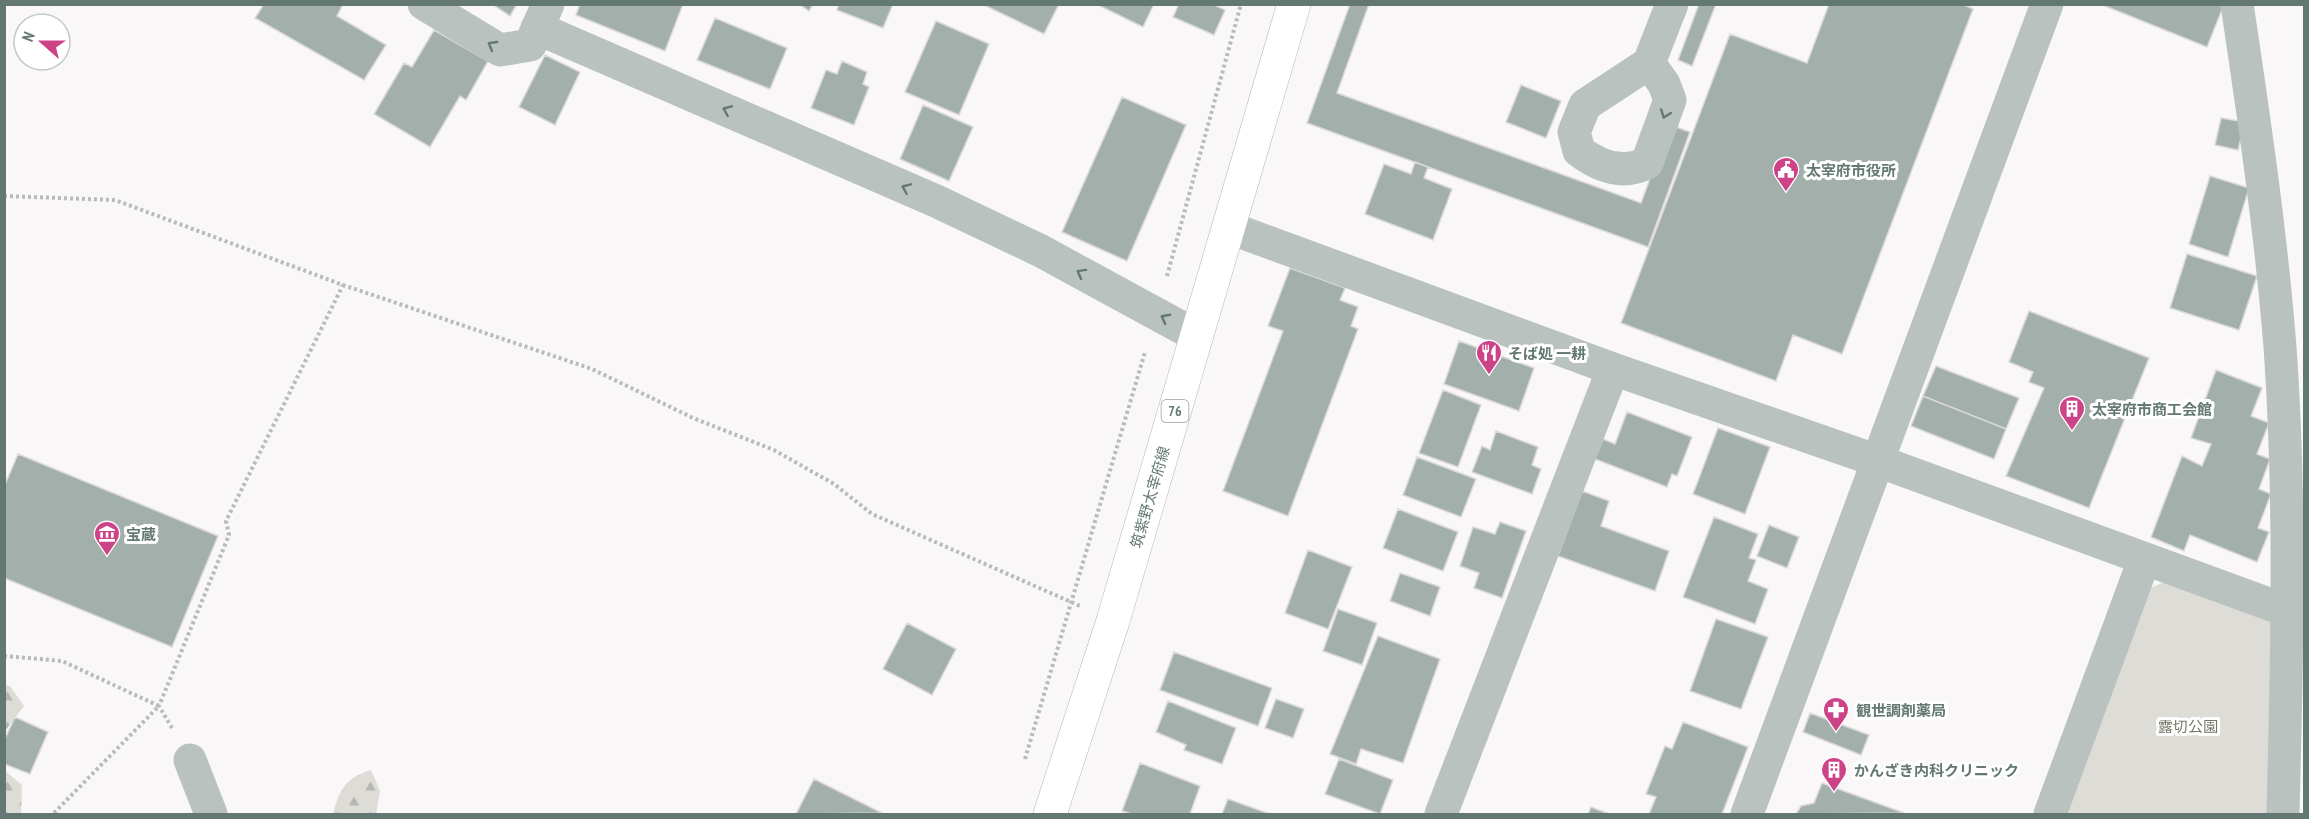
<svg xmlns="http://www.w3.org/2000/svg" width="2309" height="819" font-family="'PT Sans Narrow','Noto Sans JP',sans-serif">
  <defs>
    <pattern id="forest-firs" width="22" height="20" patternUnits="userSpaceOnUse" patternTransform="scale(1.5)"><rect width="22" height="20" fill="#dddcd7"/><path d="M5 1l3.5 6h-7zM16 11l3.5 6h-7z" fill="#b7b7b3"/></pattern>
  </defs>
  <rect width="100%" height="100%" fill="#f9f7f7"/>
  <path fill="url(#forest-firs)" d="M 5,685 L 10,686 L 24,706 L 5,731 Z
    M 4,770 L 22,785 L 21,814 L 5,814 Z
    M 371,770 L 380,791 L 376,814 L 333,814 C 340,789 345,778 371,770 Z"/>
  <path fill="#dddcd7" d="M 2168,580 L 2281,621 L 2271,814 L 2065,814 L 2144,591 Z"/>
  <path fill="#a2afab" stroke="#dbd9d9" stroke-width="1.5" d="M 264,4 L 343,4 L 337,16 L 386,45 L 364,80 L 255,18 Z
    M 492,4 L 517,4 L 510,16 Z
    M 580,4 L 683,4 L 665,51 L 576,15 Z
    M 799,4 L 813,4 L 809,11 Z
    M 839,4 L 893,4 L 883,28 L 837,10 Z
    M 982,4 L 1059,4 L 1044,34 Z
    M 1096,4 L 1154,4 L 1143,27 Z
    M 1179,4 L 1212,4 L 1225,10 L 1214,35 L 1173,17 Z
    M 1350,4 L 1369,4 L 1337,93 L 1641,203 L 1670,125 L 1690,132 L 1648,247 L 1307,123 Z
    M 1699,4 L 1716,4 L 1692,66 L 1678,60 Z
    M 1829,4 L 1962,4 L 1973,9 L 1842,354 L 1793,335 L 1776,381 L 1621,323 L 1730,34 L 1807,63 Z
    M 2100,4 L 2218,4 L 2223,7 L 2207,47 Z
    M 715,18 L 787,48 L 770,89 L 697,60 Z
    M 936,21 L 989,44 L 959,115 L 905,92 Z
    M 434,30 L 488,61 L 466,100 L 460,96 L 430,147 L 374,114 L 404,63 L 412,67 Z
    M 545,55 L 580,72 L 555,125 L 519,107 Z
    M 842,61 L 867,72 L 863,84 L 869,87 L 854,125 L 811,108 L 826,70 L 837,74 Z
    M 1521,85 L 1561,101 L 1546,138 L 1506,122 Z
    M 1122,97 L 1186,125 L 1127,261 L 1062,232 Z
    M 923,105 L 973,127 L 949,181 L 900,159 Z
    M 2221,118 L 2245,122 L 2238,150 L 2215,145 Z
    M 1415,162 L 1428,167 L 1424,178 L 1452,189 L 1433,240 L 1365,214 L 1384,164 L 1411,174 Z
    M 2210,176 L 2249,188 L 2228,257 L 2189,244 Z
    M 2187,254 L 2257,276 L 2239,330 L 2170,308 Z
    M 1290,268 L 1345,288 L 1340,300 L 1358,307 L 1351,326 L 1358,329 L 1288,516 L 1223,491 L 1283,331 L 1268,326 Z
    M 2029,311 L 2149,358 L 2089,508 L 2006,476 L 2044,388 L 2029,382 L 2033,372 L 2009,362 Z
    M 1459,341 L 1534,368 L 1519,411 L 1444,384 Z
    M 1936,366 L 2019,398 L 2006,429 L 1923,396 Z
    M 2216,370 L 2262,388 L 2251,416 L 2269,423 L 2257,454 L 2270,459 L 2259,489 L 2271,494 L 2258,528 L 2269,532 L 2257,562 L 2190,535 L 2184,551 L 2151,537 L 2182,456 L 2202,466 L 2211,444 L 2191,438 Z
    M 1443,390 L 1481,405 L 1458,467 L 1419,453 Z
    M 1923,396 L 2006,429 L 1994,459 L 1911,426 Z
    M 1627,412 L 1692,437 L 1677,476 L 1672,474 L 1667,487 L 1595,459 L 1603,439 L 1615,444 Z
    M 1718,428 L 1770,447 L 1745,514 L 1693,494 Z
    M 1496,431 L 1538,447 L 1532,465 L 1541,469 L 1532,494 L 1472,472 L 1482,446 L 1490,450 Z
    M 18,454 L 218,536 L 172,647 L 4,578 L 4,487 Z
    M 1417,457 L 1476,479 L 1461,517 L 1403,495 Z
    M 1582,491 L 1609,501 L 1601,526 L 1669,551 L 1655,591 L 1558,556 Z
    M 1398,509 L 1458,532 L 1443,571 L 1383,548 Z
    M 1714,517 L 1758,534 L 1749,558 L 1756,560 L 1748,581 L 1768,589 L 1755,624 L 1683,597 Z
    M 1500,522 L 1526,531 L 1502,598 L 1474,588 L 1479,573 L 1460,566 L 1473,527 L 1495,534 Z
    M 1769,525 L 1799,537 L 1787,568 L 1757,556 Z
    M 1308,550 L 1352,567 L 1328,629 L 1285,613 Z
    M 1400,573 L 1440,587 L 1430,616 L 1390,601 Z
    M 1338,609 L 1377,623 L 1362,665 L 1323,651 Z
    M 1716,619 L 1768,637 L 1741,709 L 1690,691 Z
    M 907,623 L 956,649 L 932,695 L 883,669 Z
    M 1378,636 L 1440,659 L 1403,763 L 1361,749 L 1356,764 L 1330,754 Z
    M 1174,652 L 1272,688 L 1258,726 L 1160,690 Z
    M 1276,699 L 1304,709 L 1293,738 L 1265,728 Z
    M 1168,701 L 1236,728 L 1222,764 L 1184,750 L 1186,745 L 1156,732 Z
    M 1810,713 L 1869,735 L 1861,755 L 1803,732 Z
    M 15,717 L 48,732 L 30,774 L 4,764 L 4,741 Z
    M 1683,722 L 1748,747 L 1722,814 L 1649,814 L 1656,797 L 1646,794 L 1665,746 L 1672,749 Z
    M 1339,759 L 1393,780 L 1380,814 L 1325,794 Z
    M 1140,763 L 1200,786 L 1190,814 L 1132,814 L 1122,811 Z
    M 814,779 L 882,813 L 796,814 Z
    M 1822,783 L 1904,813 L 1796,814 L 1801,806 L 1814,803 Z
    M 1228,799 L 1270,814 L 1222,814 Z
    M 1591,807 L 1609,814 L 1588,814 Z"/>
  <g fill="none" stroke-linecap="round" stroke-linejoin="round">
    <defs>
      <path id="major" d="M 1050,814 L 1113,621 L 1294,4"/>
    </defs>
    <use href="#major" stroke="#afb7b5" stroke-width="34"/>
    <path stroke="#b5bcba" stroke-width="4" stroke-dasharray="3 3" stroke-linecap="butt" d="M 4,196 L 115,200 L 343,285 L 592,369 L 693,418 L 774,450 L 834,484 L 872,514 L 1080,606
      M 1167,276 L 1241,4
      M 4,656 L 62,661 L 159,706 L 53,814
      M 172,728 L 159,706 L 229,535 L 226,521 L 343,285
      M 1025,759 L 1145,352"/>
    <path stroke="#bac2c0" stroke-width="33" d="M 424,4 L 500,50 L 530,45 L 548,4
      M 2237,4 C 2254,118 2271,233 2280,347 C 2291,502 2287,659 2283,814
      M 537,28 L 936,201 L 1041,251 L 1197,336
      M 1649,63 L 1664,84 L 1670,100 L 1647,163 C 1623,175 1600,167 1579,151 L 1574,132 L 1585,105 L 1649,63 L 1672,4
      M 1230,228 L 1613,369 L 1878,461 L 2288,611
      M 190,760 L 211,814
      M 1441,814 L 1613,369
      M 1747,814 L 2047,4
      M 2050,814 L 2144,560"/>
    <use href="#major" stroke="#fff" stroke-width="33"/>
  </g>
  <defs><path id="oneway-chevron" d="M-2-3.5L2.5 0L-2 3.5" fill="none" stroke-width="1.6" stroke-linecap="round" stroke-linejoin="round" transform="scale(1.5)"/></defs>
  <g stroke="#637872">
    <use href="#oneway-chevron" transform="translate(492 45) rotate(-150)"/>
    <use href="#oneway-chevron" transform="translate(727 110) rotate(-157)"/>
    <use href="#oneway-chevron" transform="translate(1665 114) rotate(110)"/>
    <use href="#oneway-chevron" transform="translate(906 188) rotate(-157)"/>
    <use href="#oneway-chevron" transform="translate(1081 273) rotate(-151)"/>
    <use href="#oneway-chevron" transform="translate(1165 318) rotate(-152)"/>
  </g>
  <defs>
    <symbol id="civic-pin" viewBox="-11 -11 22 30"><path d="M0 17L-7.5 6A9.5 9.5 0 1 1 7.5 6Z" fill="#cd4388" stroke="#fff"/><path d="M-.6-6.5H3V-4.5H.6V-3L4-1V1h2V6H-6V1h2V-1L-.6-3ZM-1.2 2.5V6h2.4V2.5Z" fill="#fff"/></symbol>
    <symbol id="restaurant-pin" viewBox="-11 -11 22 30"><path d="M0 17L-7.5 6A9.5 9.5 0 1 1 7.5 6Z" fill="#cd4388" stroke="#fff"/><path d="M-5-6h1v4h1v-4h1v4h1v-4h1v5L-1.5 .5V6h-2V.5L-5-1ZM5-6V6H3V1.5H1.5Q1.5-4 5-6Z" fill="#fff"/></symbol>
    <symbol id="building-pin" viewBox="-11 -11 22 30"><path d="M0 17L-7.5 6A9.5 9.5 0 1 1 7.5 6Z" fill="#cd4388" stroke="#fff"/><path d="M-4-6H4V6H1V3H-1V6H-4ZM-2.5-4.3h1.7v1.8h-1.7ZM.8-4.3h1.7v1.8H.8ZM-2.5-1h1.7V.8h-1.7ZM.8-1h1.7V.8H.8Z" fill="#fff"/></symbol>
    <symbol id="museum-pin" viewBox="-11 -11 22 30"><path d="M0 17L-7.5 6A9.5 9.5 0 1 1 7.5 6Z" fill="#cd4388" stroke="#fff"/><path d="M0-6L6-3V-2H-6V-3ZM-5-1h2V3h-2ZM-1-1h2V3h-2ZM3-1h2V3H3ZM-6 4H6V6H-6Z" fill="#fff"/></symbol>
    <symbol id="pharmacy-pin" viewBox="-11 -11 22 30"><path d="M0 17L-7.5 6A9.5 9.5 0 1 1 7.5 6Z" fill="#cd4388" stroke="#fff"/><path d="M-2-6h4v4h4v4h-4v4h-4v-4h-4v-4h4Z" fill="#fff"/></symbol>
  </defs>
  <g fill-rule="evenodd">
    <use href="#civic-pin" x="1771" y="155" width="30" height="40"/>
    <use href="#restaurant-pin" x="1474" y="338" width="30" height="40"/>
    <use href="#building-pin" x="2057" y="394" width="30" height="40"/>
    <use href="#museum-pin" x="92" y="519" width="30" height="40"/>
    <use href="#pharmacy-pin" x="1821" y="695" width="30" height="40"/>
    <use href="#building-pin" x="1819" y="755" width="30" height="40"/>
  </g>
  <g text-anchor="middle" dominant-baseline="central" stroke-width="6" stroke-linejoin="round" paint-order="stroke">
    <rect fill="#fff" stroke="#92a09c" stroke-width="1.5" x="1161.5" y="400" width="27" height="22" rx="4.5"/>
    <g font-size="14" font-weight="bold" fill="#637872">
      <text x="1175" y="411">76</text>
    </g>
    <g font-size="15" font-weight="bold" fill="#637872" stroke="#fff" text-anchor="start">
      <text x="1806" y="170">太宰府市役所</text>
      <text x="1508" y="353">そば処 一耕</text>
      <text x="2092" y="409">太宰府市商工会館</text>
      <text x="126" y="534">宝蔵</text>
      <text x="1856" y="710">観世調剤薬局</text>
      <text x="1854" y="770">かんざき内科クリニック</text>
    </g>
    <g font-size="15" fill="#637872" stroke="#fff">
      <text transform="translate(1150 497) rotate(-74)">筑紫野太宰府線</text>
    </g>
    <g font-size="15" fill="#767766" stroke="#fff">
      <text x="2188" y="726">露切公園</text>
    </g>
  </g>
  <rect width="2309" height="819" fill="none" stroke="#637872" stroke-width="12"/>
  <g transform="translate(42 42) rotate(291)"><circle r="28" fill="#ffffff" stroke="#c1c9c7" stroke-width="1.5"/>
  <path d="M0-4.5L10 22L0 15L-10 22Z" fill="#cd4388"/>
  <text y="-9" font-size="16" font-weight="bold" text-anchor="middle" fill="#637872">N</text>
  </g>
</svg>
